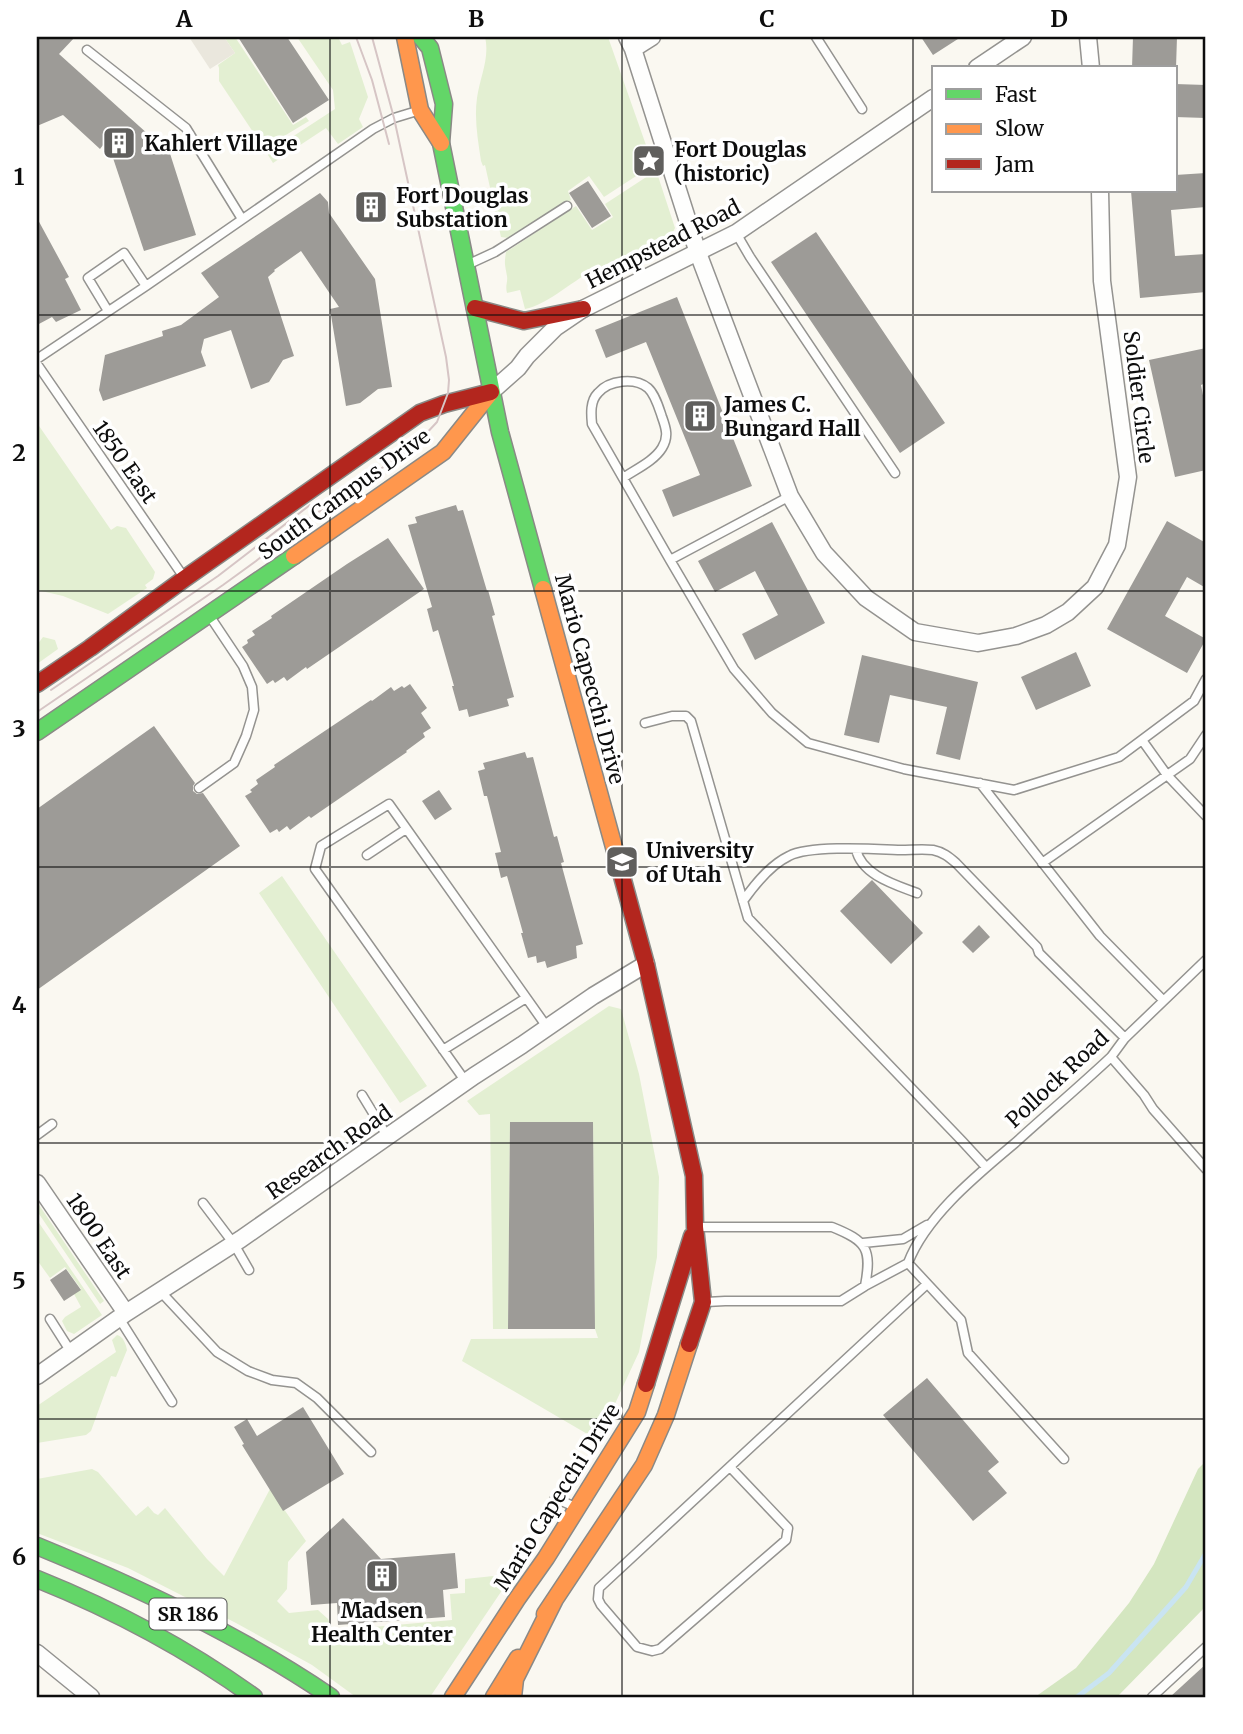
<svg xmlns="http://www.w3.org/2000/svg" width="1243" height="1734" font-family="Merriweather,serif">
  <rect width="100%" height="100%" fill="#faf8f1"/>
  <path fill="#e3efd2" d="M 224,37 L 235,37 L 293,125 L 306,117 L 309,121 L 266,147 L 263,147 L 219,81 L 219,68 L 218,65 L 235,53 Z
    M 297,37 L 338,37 L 342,45 L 350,42 L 368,97 L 359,119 L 363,127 L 338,144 L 326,128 L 273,163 L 268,155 L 269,152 L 335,109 L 333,90 Z
    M 485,37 L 608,37 L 653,165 L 604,197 L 589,176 L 568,191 L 571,200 L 517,234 L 508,238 L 501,237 L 485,165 L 483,166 L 481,161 C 478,140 474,119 477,98 C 480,77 490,58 485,37 Z
    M 654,172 L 657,173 L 675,228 L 670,238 C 647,249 621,257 598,268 C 575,278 548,305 525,309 L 520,290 L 507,293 C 505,286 508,282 507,276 C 505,264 504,265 506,252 L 576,206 L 592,230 L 613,217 L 605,204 Z
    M 37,423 L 111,530 L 117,526 L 126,528 L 155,572 L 153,579 L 145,585 L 147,588 L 108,614 L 63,596 L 37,590 Z
    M 43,637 L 55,640 L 58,649 L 37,664 L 37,645 Z
    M 282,876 L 427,1086 L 400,1103 L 259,893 Z
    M 609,1006 L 621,1009 L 639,1074 L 659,1177 L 657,1257 L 639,1352 L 600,1436 L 589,1435 L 462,1361 L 471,1339 L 598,1338 L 595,1329 L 593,1122 L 510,1122 L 508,1329 L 493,1329 L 490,1114 L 479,1115 L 467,1101 Z
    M 37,1202 L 104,1301 L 100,1304 L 37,1211 Z
    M 37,1220 L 102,1315 L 74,1334 L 67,1331 L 62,1321 L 65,1317 L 81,1307 L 74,1294 L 81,1289 L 65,1267 L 50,1278 L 37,1260 Z
    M 117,1335 C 123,1336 126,1344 127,1350 L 116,1377 L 111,1376 L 91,1431 L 86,1435 L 37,1443 L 37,1406 L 116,1352 L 112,1340 Z
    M 92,1469 L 98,1472 L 136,1516 L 148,1506 L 154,1513 L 158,1515 L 165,1508 L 207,1559 L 224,1576 L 270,1489 L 306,1541 L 288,1562 L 287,1589 L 277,1601 L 289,1613 L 318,1610 L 328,1619 L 332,1629 L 339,1630 L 452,1620 L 450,1594 L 465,1593 L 465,1579 L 513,1574 L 430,1697 L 356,1697 L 312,1665 L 236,1623 L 128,1568 L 37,1533 L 37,1479 Z"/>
  <path fill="#d4e6c0" d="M 1206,1461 L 1206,1606 L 1117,1697 L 1035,1697 L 1076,1668 L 1129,1603 L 1154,1564 L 1198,1469 Z"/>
  <path fill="#eae7dd" d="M 189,37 L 224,37 L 235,53 L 210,69 Z"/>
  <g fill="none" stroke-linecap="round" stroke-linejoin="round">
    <path stroke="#c9e4f2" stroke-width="5" d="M 1077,1697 L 1109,1673 L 1186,1587 L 1206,1553"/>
  </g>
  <path fill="#9d9b97" d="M 37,37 L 75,37 L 59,54 L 159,144 L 166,141 L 196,235 L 144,251 L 107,140 L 100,149 L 63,115 L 37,126 Z
    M 238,37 L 287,37 L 329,100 L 293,123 Z
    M 921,37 L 961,37 L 933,55 Z
    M 1133,37 L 1177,37 L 1176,68 L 1132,68 Z
    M 1175,84 L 1206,85 L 1206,118 L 1175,117 Z
    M 1206,173 L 1206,207 L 1171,210 L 1175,256 L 1206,254 L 1206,292 L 1140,298 L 1131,191 L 1175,191 L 1175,175 Z
    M 588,181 L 611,216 L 592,228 L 569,193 Z
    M 320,193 L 328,202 L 329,213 L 375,279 L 392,387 L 378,389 L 360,403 L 346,406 L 330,309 L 339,307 L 301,251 L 274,270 L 275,271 L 268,277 L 294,356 L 283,360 L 269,382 L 251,389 L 231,330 L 204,339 L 201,352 L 206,366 L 103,401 L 99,390 L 105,355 L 163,336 L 162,331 L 181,325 L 219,297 L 201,273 Z
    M 37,218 L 69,277 L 65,279 L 81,310 L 56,322 L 52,317 L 37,325 Z
    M 816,232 L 945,423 L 900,453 L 771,262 Z
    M 677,297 L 752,486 L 673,517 L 662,490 L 700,475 L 646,342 L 606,358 L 595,330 Z
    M 1206,348 L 1206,383 L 1201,385 L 1206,411 L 1206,470 L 1175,477 L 1149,360 Z
    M 456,505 L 458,511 L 463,510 L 487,591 L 488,590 L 495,615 L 492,616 L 514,697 L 507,699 L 509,706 L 469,717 L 467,709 L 459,711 L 452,686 L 454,686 L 438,630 L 433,632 L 427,609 L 432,607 L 408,525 L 417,523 L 415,517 Z
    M 1167,521 L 1206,543 L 1206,588 L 1187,577 L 1165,616 L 1206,639 L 1187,673 L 1107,629 Z
    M 772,522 L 825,623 L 755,660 L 742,634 L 778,615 L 755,571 L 715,592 L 698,561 Z
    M 388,538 L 424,589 L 307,669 L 306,667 L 287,681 L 284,677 L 275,683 L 273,680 L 267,684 L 242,647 L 248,643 L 247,640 L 255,635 L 252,631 L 272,618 L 271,616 L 347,564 Z
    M 1076,652 L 1091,686 L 1036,710 L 1021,677 Z
    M 862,655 L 978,682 L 960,760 L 936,754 L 947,707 L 890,695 L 879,743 L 844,735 Z
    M 410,684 L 427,708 L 421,713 L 431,728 L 423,733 L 425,737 L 406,751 L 407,752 L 311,818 L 309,816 L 290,830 L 287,826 L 279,832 L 277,829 L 270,833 L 245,796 L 252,792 L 250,790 L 258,784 L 256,780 L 275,767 L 274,765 L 371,700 L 372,701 L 391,687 L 394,691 L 402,686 L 404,688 Z
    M 154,726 L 195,783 L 193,786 L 193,791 L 197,794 L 203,793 L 240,846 L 37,990 L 37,809 Z
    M 525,752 L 527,758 L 533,757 L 554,837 L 557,836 L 564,862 L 561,863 L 583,944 L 576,946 L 577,958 L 547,968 L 545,961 L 537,963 L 536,956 L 528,958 L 521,933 L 523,933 L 507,876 L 501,878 L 495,853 L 501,852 L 487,796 L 484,796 L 478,771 L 485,769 L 483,763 Z
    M 439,790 L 452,809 L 435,820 L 422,801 Z
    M 872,880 L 923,933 L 891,964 L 840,911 Z
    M 979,925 L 990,937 L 973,953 L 962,942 Z
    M 510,1122 L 593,1122 L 595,1329 L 508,1329 Z
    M 66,1269 L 81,1290 L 64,1301 L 50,1280 Z
    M 927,1378 L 999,1462 L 988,1471 L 1007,1493 L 973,1521 L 883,1415 Z
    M 303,1407 L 344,1474 L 283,1511 L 242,1445 L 244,1444 L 234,1427 L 247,1419 L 257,1436 Z
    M 343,1518 L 381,1559 L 455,1553 L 458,1588 L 443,1590 L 445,1617 L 338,1625 L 337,1603 L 311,1605 L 306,1552 Z
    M 1206,1664 L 1206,1697 L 1170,1697 Z"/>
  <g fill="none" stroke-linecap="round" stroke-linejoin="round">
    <defs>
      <path id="lane" d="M 816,37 L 862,109
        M 87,50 L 186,128 L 242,219
        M 736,233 L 750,257 L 895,473
        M 469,264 L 495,252 L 567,206
        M 108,311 L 88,278 L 124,253 L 146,286
        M 37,359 L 146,286 L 373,129 L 394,118 L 417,111
        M 37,364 L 183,576
        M 623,478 C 636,469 654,461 662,448 C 669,437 666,428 662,417 C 659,408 655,394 648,388 C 635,377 609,380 598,393 C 590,401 591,414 592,424 L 670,560 L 734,669 L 772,713 L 808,743 L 904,769 L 1014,790 L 1119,757 L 1194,701 L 1206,679
        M 670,560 L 790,496
        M 645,723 L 672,716 L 686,716 L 691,721 L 748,918 L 962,1141 L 986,1167
        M 1142,740 L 1167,775 L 1206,816
        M 980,783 L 1100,936 L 1163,1000
        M 199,788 L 234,763 L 246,736 L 254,710 L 252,687 L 243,666 L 211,618
        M 856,849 C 861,875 896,885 917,893
        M 367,855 L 406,829
        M 1042,863 L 1190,759 L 1206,735
        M 743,901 C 755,884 770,865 789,856 C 810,845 875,849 901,850 C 911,850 923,849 933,850 C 943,852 949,857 956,863 L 1037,947 L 1039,953 L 1125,1038
        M 443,1050 L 526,998
        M 1111,1057 L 1144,1095 L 1153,1109 L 1206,1169
        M 466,1082 L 315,869 L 321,846 L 389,804 L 547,1027
        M 362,1095 L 387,1136
        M 37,1135 L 52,1124
        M 203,1203 L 234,1244 L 249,1270
        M 696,1227 L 832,1227 C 867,1241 872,1249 865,1286 L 841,1301 L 725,1301 L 706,1302
        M 863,1243 L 903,1239 L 927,1225
        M 908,1263 L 961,1320 L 968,1353 L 1064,1459
        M 865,1286 L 908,1263 C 926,1216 977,1175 1015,1143 C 1047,1114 1080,1086 1111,1057 L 1125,1038 L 1206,960
        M 160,1291 L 217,1352 L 248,1371 L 272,1380 L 296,1383 L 317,1398 L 371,1452
        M 119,1318 L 172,1402
        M 50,1319 L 71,1352
        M 730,1467 L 788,1528 L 786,1540 L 660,1649 L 652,1651 L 637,1647 L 601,1605 L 598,1599 L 599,1588 L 927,1284
        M 555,1498 L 575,1507
        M 1152,1697 L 1206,1647"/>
      <path id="street" d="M 627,37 L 633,49 L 698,253 L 790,496 L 824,553 L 866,598 L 915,632 L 978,643 L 1016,636 L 1046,625 L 1068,612 L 1095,587 L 1117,545 L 1128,477 L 1102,281 L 1100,191
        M 1088,37 L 1091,68
        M 633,49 L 652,37
        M 977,68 L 1023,37
        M 491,392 L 518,368 L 527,356 L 555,328 L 583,309 L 736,233 L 933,98
        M 37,1183 L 126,1313
        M 37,1376 L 126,1313 L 241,1239 L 474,1076 L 522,1045 L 593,996 L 646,964
        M 37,1653 L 91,1697"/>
      <path id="fast" d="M 421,37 L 430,48 L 444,104 L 441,143 L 500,432 L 543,589
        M 37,732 L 294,556
        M 37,1546 C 139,1588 240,1635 331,1697
        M 37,1579 C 114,1610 186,1648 254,1697"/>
      <path id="slow" d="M 405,37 L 420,110 L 441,143
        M 294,556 L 443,452 L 491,392
        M 543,589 L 620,869
        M 545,1614 L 644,1465 L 666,1415 L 689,1344
        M 453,1697 L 517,1599 L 546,1558 L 637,1412 L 646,1384
        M 494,1697 L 518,1658
        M 513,1697 L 515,1679 L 555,1599"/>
      <path id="jam" d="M 475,308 L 524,321 L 583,309
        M 37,684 L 90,648 L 184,579 L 420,413 L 444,404 L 491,392
        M 620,869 L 646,964 L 694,1176 L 695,1227 L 703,1302 L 689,1344
        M 646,1384 L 692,1236"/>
    </defs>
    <use href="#lane" stroke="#949390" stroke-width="11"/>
    <use href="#street" stroke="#949390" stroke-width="19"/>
    <use href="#fast" stroke="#8a8986" stroke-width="19"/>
    <use href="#slow" stroke="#8a8986" stroke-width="19"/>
    <use href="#jam" stroke="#8a8986" stroke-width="19"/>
    <use href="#lane" stroke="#fefefd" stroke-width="8"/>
    <use href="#street" stroke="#fefefd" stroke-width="16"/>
    <use href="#fast" stroke="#63d668" stroke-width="16"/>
    <use href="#slow" stroke="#ff974d" stroke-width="16"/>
    <use href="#jam" stroke="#b3261e" stroke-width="16"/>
    <path stroke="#d6c5c5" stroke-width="2" d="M 356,37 L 372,80 L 389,144
      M 51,690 L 218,576 L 310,505
      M 37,712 L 223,585 L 256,561 L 307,520 L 405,452 L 423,437 L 437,422 L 448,393 L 449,380 L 446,357 L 394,118 L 372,37"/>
  </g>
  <path fill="none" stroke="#0d0d0d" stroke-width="2" stroke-opacity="0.55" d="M 330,37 L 330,1697M 622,37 L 622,1697M 913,37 L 913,1697M 37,315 L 1206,315M 37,591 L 1206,591M 37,867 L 1206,867M 37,1143 L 1206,1143M 37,1419 L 1206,1419"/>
  <defs>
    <symbol id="building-square" viewBox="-11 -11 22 22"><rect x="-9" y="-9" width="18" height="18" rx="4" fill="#605f5d" stroke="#fff"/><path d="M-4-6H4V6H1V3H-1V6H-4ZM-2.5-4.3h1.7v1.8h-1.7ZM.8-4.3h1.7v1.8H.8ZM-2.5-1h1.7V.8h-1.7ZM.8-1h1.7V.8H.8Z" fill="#fff"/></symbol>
    <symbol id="sight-square" viewBox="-11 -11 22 22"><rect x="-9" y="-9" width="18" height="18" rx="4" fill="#605f5d" stroke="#fff"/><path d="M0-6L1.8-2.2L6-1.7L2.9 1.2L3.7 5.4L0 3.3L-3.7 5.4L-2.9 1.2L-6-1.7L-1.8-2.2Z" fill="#fff"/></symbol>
    <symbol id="university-square" viewBox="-11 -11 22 22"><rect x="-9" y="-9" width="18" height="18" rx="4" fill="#605f5d" stroke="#fff"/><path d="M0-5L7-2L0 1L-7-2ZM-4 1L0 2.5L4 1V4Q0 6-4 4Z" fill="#fff"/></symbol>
  </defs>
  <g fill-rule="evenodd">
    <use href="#building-square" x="100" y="124" width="38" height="38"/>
    <use href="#sight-square" x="630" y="142" width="38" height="38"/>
    <use href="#building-square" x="352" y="188" width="38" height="38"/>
    <use href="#building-square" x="681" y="397" width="38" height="38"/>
    <use href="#university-square" x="603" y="843" width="38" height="38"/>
    <use href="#building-square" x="363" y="1557" width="38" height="38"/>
  </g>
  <g text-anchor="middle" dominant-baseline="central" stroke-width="7" stroke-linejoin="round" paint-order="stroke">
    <rect fill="#fff" stroke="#565656" stroke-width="2" x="149.5" y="1598.5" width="77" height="31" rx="5"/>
    <g font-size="19" font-weight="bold" fill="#0d0d0d">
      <text x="188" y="1614">SR 186</text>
    </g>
    <g font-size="21" font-weight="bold" fill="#0d0d0d" stroke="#fff" text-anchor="start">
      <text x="144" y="143">Kahlert Village</text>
      <text x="674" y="149">Fort Douglas<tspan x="674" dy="24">(historic)</tspan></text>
      <text x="396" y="195">Fort Douglas<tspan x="396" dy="24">Substation</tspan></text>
      <text x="724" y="404">James C.<tspan x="724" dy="24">Bungard Hall</tspan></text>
      <text x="646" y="850">University<tspan x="646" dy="24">of Utah</tspan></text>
      <text x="382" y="1610" text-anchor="middle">Madsen<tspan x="382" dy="24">Health Center</tspan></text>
    </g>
    <g font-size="21" fill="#0d0d0d" stroke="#fff">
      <text transform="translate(663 244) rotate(-27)">Hempstead Road</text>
      <text transform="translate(1139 397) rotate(83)">Soldier Circle</text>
      <text transform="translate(125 462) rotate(55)">1850 East</text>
      <text transform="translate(344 494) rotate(-36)">South Campus Drive</text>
      <text transform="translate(590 679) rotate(75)">Mario Capecchi Drive</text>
      <text transform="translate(1057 1079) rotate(-43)">Pollock Road</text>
      <text transform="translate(329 1152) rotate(-35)">Research Road</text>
      <text transform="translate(99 1236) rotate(56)">1800 East</text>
      <text transform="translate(557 1497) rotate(-58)">Mario Capecchi Drive</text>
    </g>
  </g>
  <rect width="1243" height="1734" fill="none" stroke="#ffffff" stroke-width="77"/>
  <rect x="932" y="66" width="245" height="126" fill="#ffffff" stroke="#9e9e9e" stroke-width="2"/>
  <rect x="946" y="89" width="35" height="10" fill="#63d668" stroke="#9e9e9e" stroke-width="2"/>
  <text x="995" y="102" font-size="21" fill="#0d0d0d">Fast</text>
  <rect x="946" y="124" width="35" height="10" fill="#ff974d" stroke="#9e9e9e" stroke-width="2"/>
  <text x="995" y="136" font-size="21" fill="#0d0d0d">Slow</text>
  <rect x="946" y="159" width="35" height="10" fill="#b3261e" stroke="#9e9e9e" stroke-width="2"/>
  <text x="995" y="172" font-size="21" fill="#0d0d0d">Jam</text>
  <rect x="38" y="38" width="1166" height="1658" fill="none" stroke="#0d0d0d" stroke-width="2.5"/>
  <g font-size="23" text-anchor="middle" font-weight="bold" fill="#0d0d0d">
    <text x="184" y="27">A</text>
    <text x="476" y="27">B</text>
    <text x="767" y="27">C</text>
    <text x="1059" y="27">D</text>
    <text x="19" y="185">1</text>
    <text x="19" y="461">2</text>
    <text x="19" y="737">3</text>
    <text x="19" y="1013">4</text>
    <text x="19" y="1289">5</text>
    <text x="19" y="1565">6</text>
  </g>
</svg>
